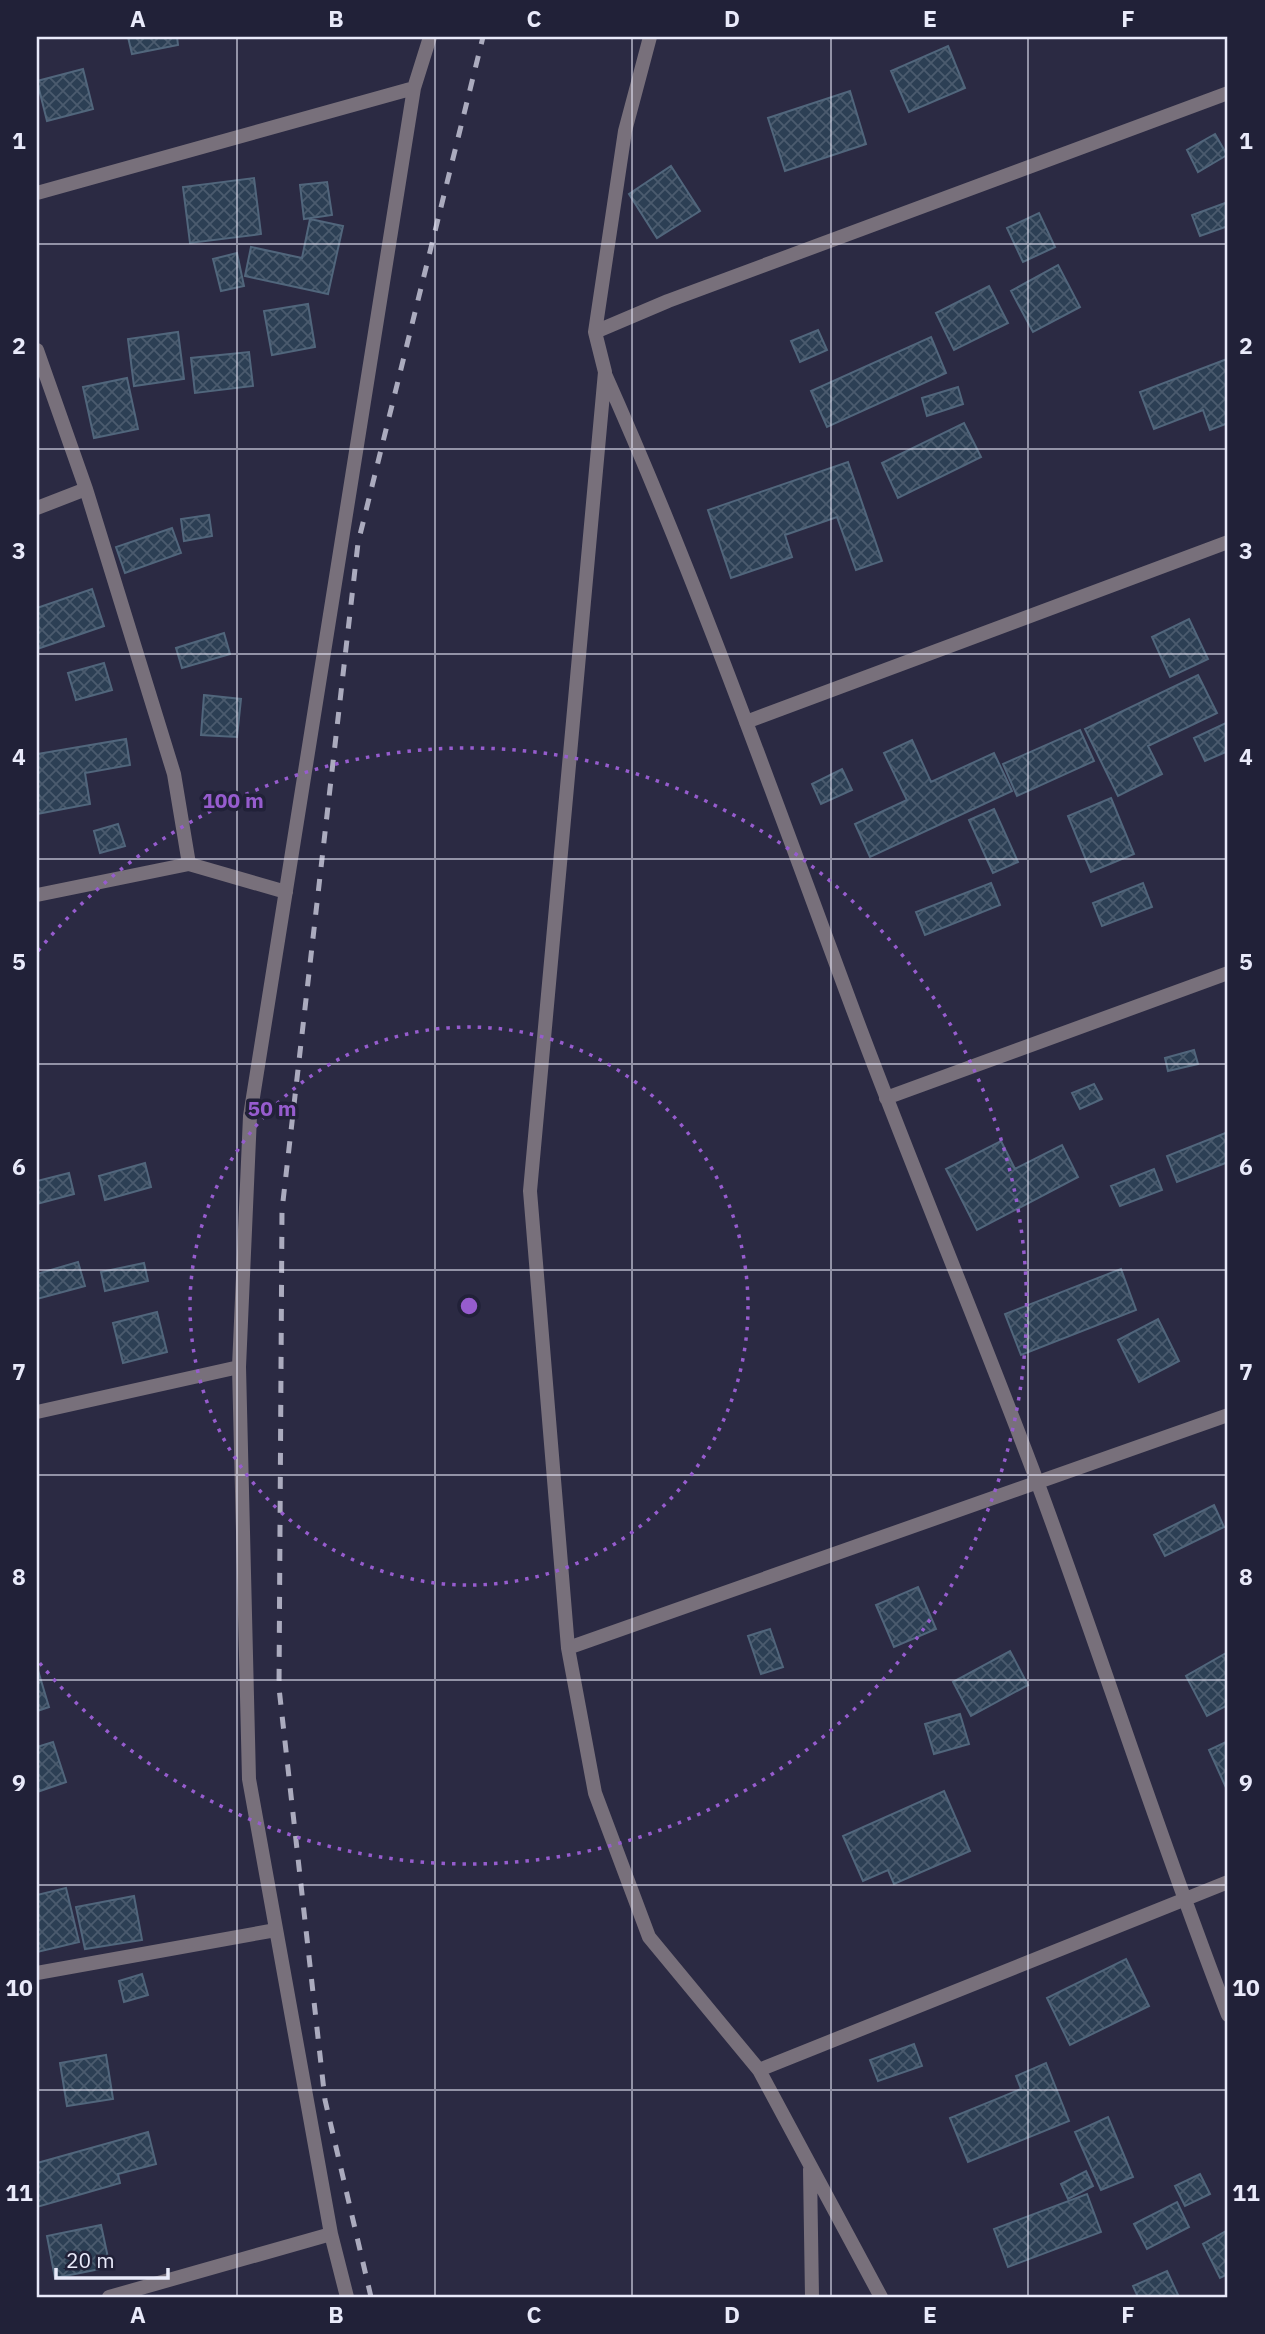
<svg xmlns="http://www.w3.org/2000/svg" width="1265" height="2334" font-family="'IBM Plex Sans',sans-serif">
  <defs>
    <pattern id="building-cross-hatch" width="8" height="8" patternUnits="userSpaceOnUse" patternTransform="scale(1.75)"><rect width="8" height="8" fill="#2c3f54"/><path d="M0 0l8 8M0 8l8-8" fill="none" stroke="#4b5b6e"/></pattern>
  </defs>
  <rect width="100%" height="100%" fill="#2b2a43"/>
  <path fill="url(#building-cross-hatch)" stroke="#51667c" stroke-width="2" d="M 128,37 L 177,37 L 178,45 L 132,54 Z
    M 948,46 L 965,88 L 909,112 L 891,71 Z
    M 83,69 L 93,109 L 47,121 L 37,81 Z
    M 850,91 L 866,144 L 785,171 L 768,118 Z
    M 1215,134 L 1227,155 L 1198,172 L 1187,150 Z
    M 671,166 L 700,211 L 657,238 L 629,194 Z
    M 254,178 L 261,234 L 190,243 L 183,187 Z
    M 327,182 L 332,215 L 304,219 L 300,185 Z
    M 1228,202 L 1228,226 L 1200,236 L 1192,215 Z
    M 1039,213 L 1055,247 L 1023,262 L 1007,228 Z
    M 310,219 L 343,226 L 328,294 L 245,276 L 251,247 L 302,258 Z
    M 237,253 L 244,286 L 221,291 L 213,259 Z
    M 1058,265 L 1080,307 L 1033,332 L 1011,291 Z
    M 989,286 L 1008,323 L 954,350 L 936,313 Z
    M 308,304 L 315,347 L 272,355 L 264,311 Z
    M 818,330 L 827,350 L 800,362 L 791,341 Z
    M 178,332 L 184,379 L 134,386 L 128,339 Z
    M 931,337 L 946,373 L 827,427 L 811,391 Z
    M 249,352 L 253,386 L 195,393 L 191,358 Z
    M 1227,359 L 1228,423 L 1210,430 L 1203,410 L 1154,429 L 1140,392 Z
    M 127,378 L 138,429 L 94,438 L 83,387 Z
    M 958,387 L 963,404 L 927,416 L 922,398 Z
    M 964,423 L 981,457 L 898,498 L 882,463 Z
    M 848,462 L 882,561 L 856,570 L 837,517 L 785,535 L 792,557 L 731,578 L 708,510 Z
    M 209,515 L 212,536 L 184,541 L 181,519 Z
    M 172,528 L 181,553 L 125,573 L 116,547 Z
    M 92,589 L 104,626 L 37,649 L 37,608 Z
    M 1189,619 L 1208,659 L 1170,677 L 1152,637 Z
    M 224,633 L 230,654 L 182,668 L 176,648 Z
    M 104,663 L 112,690 L 76,700 L 68,673 Z
    M 1198,675 L 1217,713 L 1148,746 L 1162,774 L 1118,796 L 1085,729 Z
    M 204,695 L 241,699 L 237,737 L 201,735 Z
    M 1228,722 L 1228,751 L 1205,761 L 1194,738 Z
    M 1080,730 L 1094,761 L 1017,796 L 1003,764 Z
    M 126,739 L 130,765 L 85,773 L 90,804 L 37,814 L 37,754 Z
    M 912,740 L 931,782 L 994,753 L 1012,791 L 870,857 L 855,824 L 907,800 L 884,753 Z
    M 842,769 L 852,790 L 821,804 L 812,784 Z
    M 1111,798 L 1134,854 L 1091,872 L 1068,816 Z
    M 994,809 L 1018,862 L 993,873 L 969,820 Z
    M 118,824 L 125,846 L 100,853 L 94,831 Z
    M 991,883 L 1000,905 L 925,935 L 916,912 Z
    M 1143,883 L 1152,907 L 1102,926 L 1093,903 Z
    M 1194,1050 L 1198,1064 L 1168,1071 L 1165,1058 Z
    M 1094,1084 L 1102,1099 L 1080,1109 L 1072,1093 Z
    M 1228,1132 L 1228,1162 L 1177,1182 L 1167,1156 Z
    M 1001,1141 L 1015,1169 L 1062,1145 L 1078,1177 L 977,1230 L 946,1169 Z
    M 145,1163 L 151,1187 L 105,1200 L 99,1176 Z
    M 1154,1169 L 1162,1190 L 1120,1206 L 1111,1186 Z
    M 69,1173 L 74,1194 L 37,1204 L 37,1181 Z
    M 78,1262 L 85,1286 L 37,1299 L 37,1274 Z
    M 144,1263 L 148,1281 L 105,1291 L 101,1272 Z
    M 1121,1269 L 1136,1310 L 1021,1355 L 1005,1314 Z
    M 157,1312 L 167,1352 L 123,1363 L 113,1323 Z
    M 1158,1319 L 1179,1361 L 1139,1382 L 1118,1340 Z
    M 1214,1505 L 1224,1527 L 1165,1556 L 1154,1535 Z
    M 918,1587 L 936,1629 L 894,1647 L 876,1605 Z
    M 770,1629 L 783,1667 L 761,1674 L 748,1636 Z
    M 1010,1651 L 1028,1685 L 971,1716 L 953,1682 Z
    M 1228,1652 L 1228,1705 L 1207,1716 L 1186,1676 Z
    M 37,1667 L 49,1707 L 37,1711 Z
    M 960,1714 L 969,1744 L 934,1754 L 925,1724 Z
    M 1228,1741 L 1228,1792 L 1209,1750 Z
    M 53,1742 L 66,1782 L 37,1792 L 37,1747 Z
    M 944,1791 L 970,1851 L 894,1884 L 888,1870 L 863,1881 L 843,1836 Z
    M 66,1888 L 79,1942 L 37,1952 L 37,1895 Z
    M 134,1896 L 142,1940 L 85,1949 L 76,1907 Z
    M 1126,1959 L 1149,2006 L 1070,2045 L 1047,1998 Z
    M 142,1974 L 148,1995 L 124,2002 L 119,1981 Z
    M 914,2044 L 922,2066 L 878,2081 L 870,2060 Z
    M 106,2055 L 113,2099 L 67,2106 L 60,2063 Z
    M 1046,2063 L 1069,2121 L 968,2162 L 950,2118 L 1021,2089 L 1016,2076 Z
    M 1108,2117 L 1133,2177 L 1101,2190 L 1075,2132 Z
    M 148,2132 L 156,2164 L 118,2174 L 120,2183 L 37,2207 L 37,2163 Z
    M 1086,2171 L 1093,2186 L 1068,2199 L 1061,2184 Z
    M 1200,2174 L 1210,2194 L 1185,2206 L 1175,2186 Z
    M 1087,2194 L 1101,2232 L 1008,2267 L 994,2229 Z
    M 1177,2202 L 1189,2227 L 1147,2249 L 1134,2224 Z
    M 101,2225 L 110,2267 L 55,2278 L 47,2236 Z
    M 1228,2230 L 1228,2274 L 1220,2278 L 1203,2244 Z
    M 1167,2271 L 1179,2297 L 1138,2297 L 1133,2286 Z"/>
  <g fill="none" stroke-linecap="round" stroke-linejoin="round">
    <path stroke="#78707b" stroke-width="14" d="M 650,37 L 625,131 L 595,332 L 605,372 L 530,1191 L 568,1648 L 595,1793 L 649,1937 L 759,2070 L 881,2297
      M 37,193 L 414,88
      M 595,332 L 668,301 L 1228,93
      M 37,350 L 86,489 L 174,774 L 189,864 L 37,895
      M 605,374 C 696,578 771,789 849,999 C 909,1161 977,1321 1038,1484 C 1103,1660 1160,1840 1228,2015
      M 37,508 L 86,489
      M 746,722 L 1228,542
      M 189,864 L 286,892
      M 886,1098 L 1228,973
      M 37,1412 L 239,1367
      M 568,1648 L 1228,1415
      M 37,1973 L 276,1930
      M 759,2070 L 1228,1882
      M 810,2169 L 812,2297
      M 109,2297 L 331,2234
      M 347,2297 L 331,2234 L 249,1779 L 239,1367 L 250,1116 L 414,88 L 430,37"/>
    <path stroke="#ababbe" stroke-width="5" stroke-dasharray="12 12" stroke-linecap="butt" d="M 371,2297 L 325,2100 L 279,1688 L 282,1210 L 358,543 L 483,37"/>
  </g>
  <path fill="none" stroke="#e9eafa" stroke-width="2" stroke-opacity="0.55" d="M 237,37 L 237,2297M 435,37 L 435,2297M 632,37 L 632,2297M 831,37 L 831,2297M 1028,37 L 1028,2297M 37,244 L 1228,244M 37,449 L 1228,449M 37,654 L 1228,654M 37,859 L 1228,859M 37,1064 L 1228,1064M 37,1270 L 1228,1270M 37,1475 L 1228,1475M 37,1680 L 1228,1680M 37,1885 L 1228,1885M 37,2090 L 1228,2090"/>
  <g fill="none" stroke="#965cce" stroke-width="3.5" stroke-dasharray="3.5 7">
    <circle cx="469" cy="1306" r="279"/>
    <path d="M38 951A558 558 0 1 1 38 1661"/>
  </g>
  <circle cx="469" cy="1306" r="10" fill="#965cce" stroke="#212138" stroke-width="3.5"/>
  <g font-size="21" text-anchor="middle" font-weight="bold" fill="#965cce" stroke="#212138" stroke-width="7" stroke-linejoin="round" paint-order="stroke">
    <text x="233" y="808">100 m</text>
    <text x="272" y="1116">50 m</text>
  </g>
  <rect width="1265" height="2334" fill="none" stroke="#212138" stroke-width="77"/>
  <path d="M56 2268v10h112v-10" fill="none" stroke="#e9eafa" stroke-width="3.5"/>
  <text x="66" y="2268" font-size="21" fill="#e9eafa" stroke="#212138" stroke-width="5" paint-order="stroke">20 m</text>
  <rect x="38" y="38" width="1188" height="2258" fill="none" stroke="#e9eafa" stroke-width="2.5"/>
  <g font-size="23" text-anchor="middle" font-weight="bold" fill="#e9eafa">
    <text x="138" y="27">A</text>
    <text x="336" y="27">B</text>
    <text x="534" y="27">C</text>
    <text x="732" y="27">D</text>
    <text x="930" y="27">E</text>
    <text x="1128" y="27">F</text>
    <text x="19" y="149">1</text>
    <text x="1246" y="149">1</text>
    <text x="19" y="354">2</text>
    <text x="1246" y="354">2</text>
    <text x="19" y="559">3</text>
    <text x="1246" y="559">3</text>
    <text x="19" y="765">4</text>
    <text x="1246" y="765">4</text>
    <text x="19" y="970">5</text>
    <text x="1246" y="970">5</text>
    <text x="19" y="1175">6</text>
    <text x="1246" y="1175">6</text>
    <text x="19" y="1380">7</text>
    <text x="1246" y="1380">7</text>
    <text x="19" y="1585">8</text>
    <text x="1246" y="1585">8</text>
    <text x="19" y="1791">9</text>
    <text x="1246" y="1791">9</text>
    <text x="19" y="1996">10</text>
    <text x="1246" y="1996">10</text>
    <text x="19" y="2201">11</text>
    <text x="1246" y="2201">11</text>
    <text x="138" y="2323">A</text>
    <text x="336" y="2323">B</text>
    <text x="534" y="2323">C</text>
    <text x="732" y="2323">D</text>
    <text x="930" y="2323">E</text>
    <text x="1128" y="2323">F</text>
  </g>
</svg>
